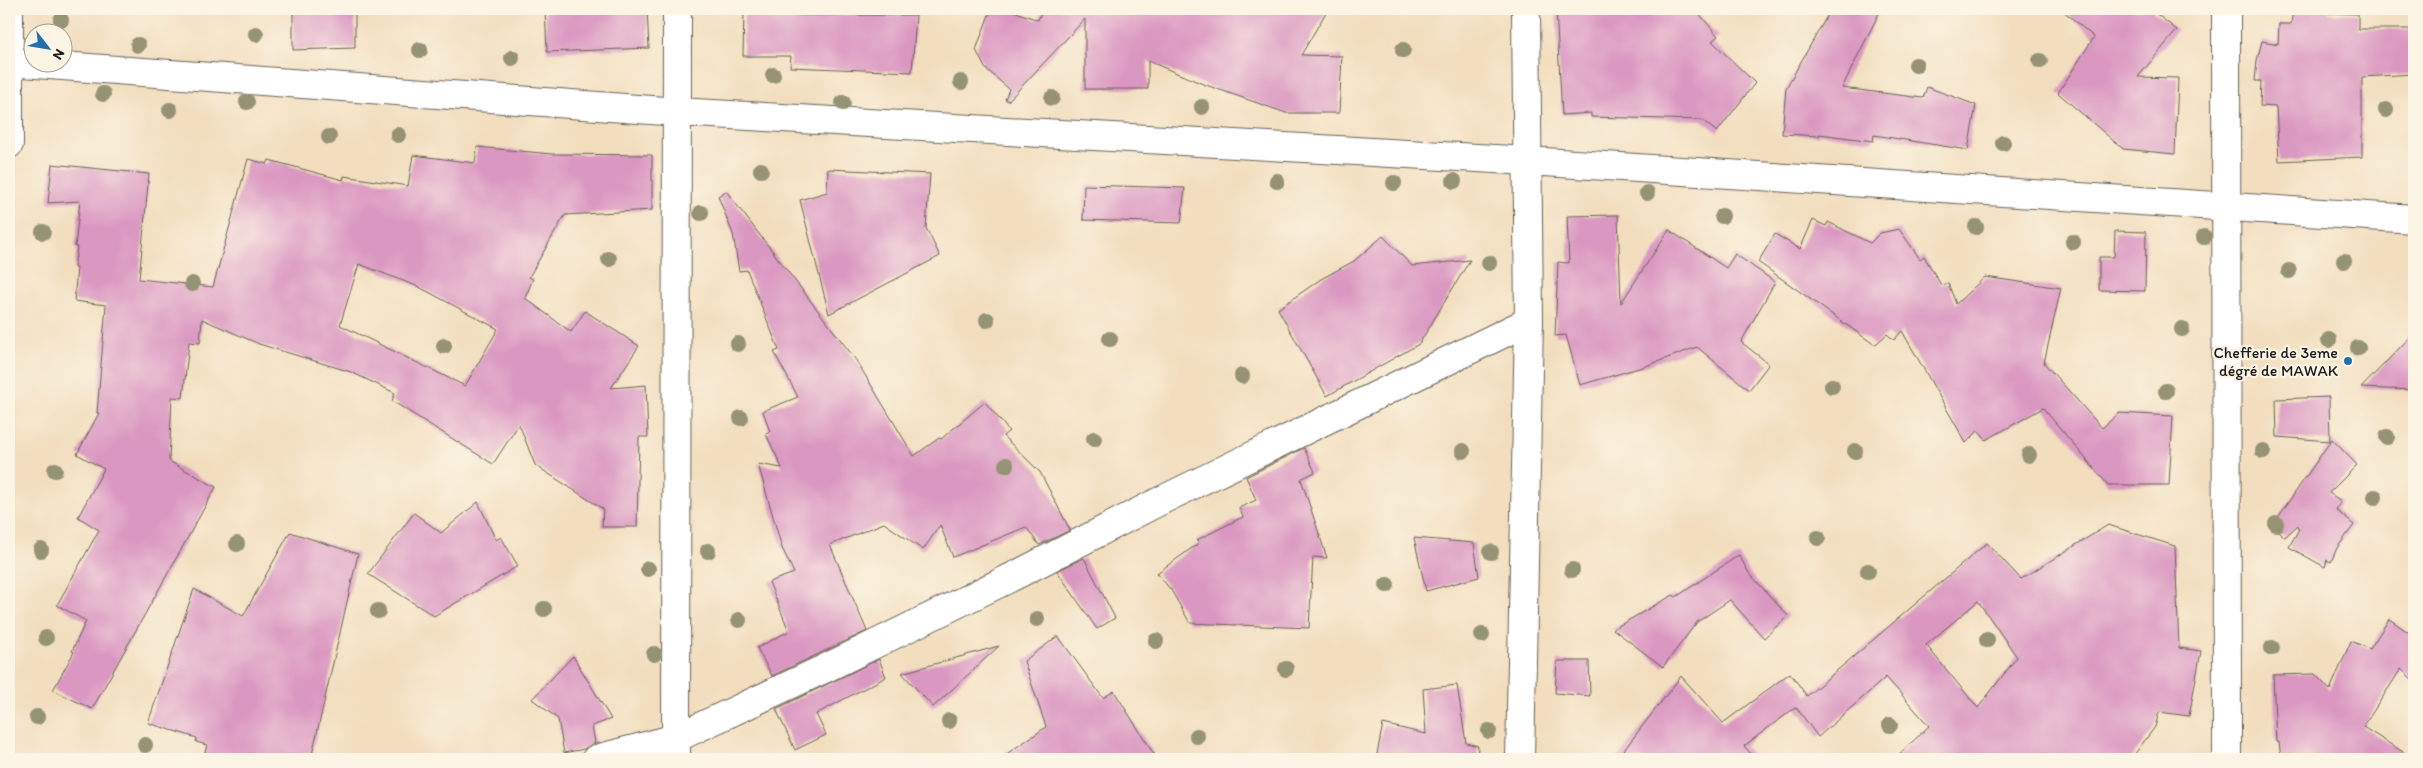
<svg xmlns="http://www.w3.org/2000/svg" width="2423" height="768" font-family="Itim,sans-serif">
  <rect width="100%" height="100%" fill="#fcf5e5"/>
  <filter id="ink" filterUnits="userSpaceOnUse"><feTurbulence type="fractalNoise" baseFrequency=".02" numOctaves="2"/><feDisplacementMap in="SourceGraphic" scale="10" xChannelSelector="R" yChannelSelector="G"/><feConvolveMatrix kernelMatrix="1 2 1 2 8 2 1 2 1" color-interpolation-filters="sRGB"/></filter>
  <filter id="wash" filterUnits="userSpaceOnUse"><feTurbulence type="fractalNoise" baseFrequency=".0096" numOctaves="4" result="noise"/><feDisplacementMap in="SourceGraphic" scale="20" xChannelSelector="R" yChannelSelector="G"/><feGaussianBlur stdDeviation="1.12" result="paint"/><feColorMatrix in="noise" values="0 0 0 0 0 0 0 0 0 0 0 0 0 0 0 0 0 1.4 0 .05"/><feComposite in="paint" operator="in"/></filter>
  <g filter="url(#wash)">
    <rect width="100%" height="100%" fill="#f2debf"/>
    <g id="blocks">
      <path fill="#da97c1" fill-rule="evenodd" d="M 293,9 L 355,9 L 355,48 L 293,50 Z
        M 545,9 L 647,9 L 649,48 L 547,52 Z
        M 744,9 L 798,9 L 799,15 L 916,15 L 912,72 L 790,67 L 791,56 L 743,56 Z
        M 991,9 L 1008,9 L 1038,20 L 1043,9 L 1328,9 L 1301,55 L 1342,56 L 1339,113 L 1286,113 L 1203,84 L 1148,61 L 1148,89 L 1085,89 L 1085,19 L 1008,101 L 1005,99 L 1009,89 L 985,68 L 976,50 Z
        M 1556,9 L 1695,9 L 1718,36 L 1712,41 L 1755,83 L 1717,132 L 1702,120 L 1591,117 L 1591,113 L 1562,115 Z
        M 1831,9 L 1881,9 L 1842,88 L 1923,98 L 1927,87 L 1976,105 L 1968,150 L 1874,135 L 1873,141 L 1819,134 L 1819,136 L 1782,134 L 1786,88 Z
        M 2061,9 L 2150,9 L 2177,30 L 2138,77 L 2178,78 L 2175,154 L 2123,149 L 2058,93 L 2094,37 Z
        M 2293,9 L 2329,9 L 2328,13 L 2358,14 L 2358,29 L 2414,29 L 2414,74 L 2362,77 L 2362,157 L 2279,161 L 2276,107 L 2260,106 L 2261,81 L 2255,81 L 2257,60 L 2262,41 L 2278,44 L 2279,24 L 2291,24 Z
        M 477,147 L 552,154 L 652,155 L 652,210 L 565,215 L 529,277 L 533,279 L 525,298 L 571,332 L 585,311 L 639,346 L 611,388 L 646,385 L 648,437 L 639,437 L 637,527 L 602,527 L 603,509 L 535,465 L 519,424 L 493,464 L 392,401 L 395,393 L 351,372 L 259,344 L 202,319 L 200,343 L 189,342 L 183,398 L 172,397 L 169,461 L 216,487 L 92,709 L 53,690 L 74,652 L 72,651 L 86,621 L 57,605 L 99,530 L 78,517 L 104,469 L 77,454 L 99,413 L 97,413 L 106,305 L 74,301 L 77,268 L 74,268 L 77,247 L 75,247 L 80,201 L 48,203 L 52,164 L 149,174 L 139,279 L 213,287 L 248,159 L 267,164 L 269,160 L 343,180 L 344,176 L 408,186 L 413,155 L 475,163 ZM 359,264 L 419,287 L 498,329 L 465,386 L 340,325 Z
        M 828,169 L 930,174 L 926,228 L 940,256 L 829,314 L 800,200 L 827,192 Z
        M 1084,185 L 1185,188 L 1181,223 L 1083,220 Z
        M 726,191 L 856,360 L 914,456 L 939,438 L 941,439 L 985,402 L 1009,431 L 1003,436 L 1040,472 L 1070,530 L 1039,545 L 1026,527 L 953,557 L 940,525 L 923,550 L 884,523 L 830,545 L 867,631 L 772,676 L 757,648 L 789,631 L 769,582 L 794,573 L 782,548 L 758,464 L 782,468 L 766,434 L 770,432 L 763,411 L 798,397 L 774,352 L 779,350 L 747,270 L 739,271 L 733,234 L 718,196 Z
        M 1618,215 L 1621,303 L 1669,230 L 1726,268 L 1735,254 L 1775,282 L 1741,342 L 1769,364 L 1749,390 L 1697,347 L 1646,366 L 1580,385 L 1566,335 L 1555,336 L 1558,262 L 1569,263 L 1567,216 Z
        M 1813,220 L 1826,226 L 1828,222 L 1870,243 L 1880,233 L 1899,229 L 1920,259 L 1924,256 L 1941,285 L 1948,283 L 1956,304 L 1985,277 L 2061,288 L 2044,363 L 2102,428 L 2119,413 L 2173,416 L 2169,485 L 2108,485 L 2043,408 L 1986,440 L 1978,431 L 1966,443 L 1902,331 L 1894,340 L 1887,334 L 1875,345 L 1758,262 L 1775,234 L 1800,249 Z
        M 2115,231 L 2146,232 L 2145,291 L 2099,290 L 2099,257 L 2114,257 Z
        M 1383,236 L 1412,266 L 1470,260 L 1419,344 L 1327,396 L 1278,309 L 1321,279 L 1354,261 Z
        M 2414,333 L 2414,390 L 2361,388 Z
        M 2329,397 L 2330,441 L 2277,437 L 2276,399 Z
        M 2332,439 L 2357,465 L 2329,493 L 2341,501 L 2336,510 L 2354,525 L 2337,548 L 2331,562 L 2327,560 L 2325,567 L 2289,547 L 2299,529 L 2298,525 L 2285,537 L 2272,526 Z
        M 1304,448 L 1315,472 L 1301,479 L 1327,558 L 1313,557 L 1309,628 L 1190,623 L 1171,590 L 1157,573 L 1199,543 L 1197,540 L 1243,517 L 1239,508 L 1256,500 L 1246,477 Z
        M 478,502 L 496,540 L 501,537 L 518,566 L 434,616 L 368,574 L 414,513 L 441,533 Z
        M 2108,525 L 2175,546 L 2179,648 L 2201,651 L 2189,716 L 2159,712 L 2155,727 L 2131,759 L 1894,759 L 1929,726 L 1886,677 L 1818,737 L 1796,707 L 1744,746 L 1756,759 L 1617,759 L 1681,676 L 1723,723 L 1790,673 L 1807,696 L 1987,543 L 2021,579 ZM 1978,601 L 2017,657 L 1978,708 L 1926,645 Z
        M 290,532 L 358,554 L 311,759 L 203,759 L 207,745 L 196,742 L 197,738 L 148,723 L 194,589 L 243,616 Z
        M 1414,538 L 1474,543 L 1479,577 L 1426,591 Z
        M 1739,555 L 1749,573 L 1788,616 L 1764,638 L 1730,600 L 1697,622 L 1663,667 L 1613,629 L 1673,595 L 1676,597 Z
        M 1084,558 L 1115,618 L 1097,629 L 1057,571 Z
        M 2389,619 L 2414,636 L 2414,681 L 2401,669 L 2363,727 L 2414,759 L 2281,759 L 2279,742 L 2276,742 L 2273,675 L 2315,674 L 2330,690 L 2351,641 L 2370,649 Z
        M 1058,636 L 1103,698 L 1114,691 L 1157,759 L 999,759 L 1046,727 L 1024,661 Z
        M 999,646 L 933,707 L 902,673 Z
        M 573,656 L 611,719 L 592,726 L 595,743 L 584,749 L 564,753 L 558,719 L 532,699 Z
        M 879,659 L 886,677 L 816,714 L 826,735 L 795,750 L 776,709 Z
        M 1557,661 L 1589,661 L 1590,696 L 1555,693 Z
        M 1457,685 L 1466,743 L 1478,746 L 1477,759 L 1376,759 L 1383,724 L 1426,734 L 1423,689 Z"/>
    </g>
  </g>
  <g filter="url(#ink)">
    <use href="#blocks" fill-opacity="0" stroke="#676055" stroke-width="1"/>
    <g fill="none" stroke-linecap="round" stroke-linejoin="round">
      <defs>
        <path id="minor" d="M 2226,9 L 2227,759
          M 9,62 L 678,112 L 1529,161 L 2414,219
          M 9,144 L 9,9
          M 596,759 L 676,738 L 826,668 L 1018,574 L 1160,501 L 1529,321
          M 676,759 L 677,9
          M 1520,759 L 1529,321 L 1526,9"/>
      </defs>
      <use href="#minor" stroke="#676055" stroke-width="30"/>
      <use href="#minor" stroke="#fff" stroke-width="28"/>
    </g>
    <g fill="#969374">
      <circle cx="61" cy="20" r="8"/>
      <circle cx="256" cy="34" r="8"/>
      <circle cx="138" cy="45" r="8"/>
      <circle cx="420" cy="50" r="8"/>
      <circle cx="1403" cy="50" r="8"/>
      <circle cx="512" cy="58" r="8"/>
      <circle cx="2040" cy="61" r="8"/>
      <circle cx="1916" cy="65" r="8"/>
      <circle cx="773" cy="75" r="8"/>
      <circle cx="961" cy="82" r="8"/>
      <circle cx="103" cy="94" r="8"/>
      <circle cx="1052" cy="98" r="8"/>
      <circle cx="247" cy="102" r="8"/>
      <circle cx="843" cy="103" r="8"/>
      <circle cx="1202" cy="107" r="8"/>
      <circle cx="170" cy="110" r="8"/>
      <circle cx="2386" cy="110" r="8"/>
      <circle cx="398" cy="135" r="8"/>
      <circle cx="329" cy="137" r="8"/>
      <circle cx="2003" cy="143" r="8"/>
      <circle cx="761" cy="170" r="8"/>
      <circle cx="1277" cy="181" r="8"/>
      <circle cx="1454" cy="181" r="8"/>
      <circle cx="1394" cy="183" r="8"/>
      <circle cx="1647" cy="193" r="8"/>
      <circle cx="701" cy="213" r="8"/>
      <circle cx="1722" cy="216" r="8"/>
      <circle cx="1976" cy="227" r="8"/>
      <circle cx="43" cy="232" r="8"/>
      <circle cx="2204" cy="237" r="8"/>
      <circle cx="2073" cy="242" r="8"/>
      <circle cx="609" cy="259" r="8"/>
      <circle cx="2344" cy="261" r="8"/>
      <circle cx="1489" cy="263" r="8"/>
      <circle cx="2289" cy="271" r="8"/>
      <circle cx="192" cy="284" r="8"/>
      <circle cx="987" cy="320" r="8"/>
      <circle cx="2182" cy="329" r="8"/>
      <circle cx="1110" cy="339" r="8"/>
      <circle cx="2329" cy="340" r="8"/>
      <circle cx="738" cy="344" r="8"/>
      <circle cx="444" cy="346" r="8"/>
      <circle cx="2358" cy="348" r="8"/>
      <circle cx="1242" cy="376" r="8"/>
      <circle cx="1832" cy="386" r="8"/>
      <circle cx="2166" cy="391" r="8"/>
      <circle cx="741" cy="418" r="8"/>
      <circle cx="2387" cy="437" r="8"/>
      <circle cx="1094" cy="439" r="8"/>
      <circle cx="1463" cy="451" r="8"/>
      <circle cx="1855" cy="451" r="8"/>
      <circle cx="2263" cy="451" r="8"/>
      <circle cx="2029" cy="455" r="8"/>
      <circle cx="1006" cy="465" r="8"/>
      <circle cx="55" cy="470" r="8"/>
      <circle cx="2375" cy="497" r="8"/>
      <circle cx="2276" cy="524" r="8"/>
      <circle cx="1818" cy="538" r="8"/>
      <circle cx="237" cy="544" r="8"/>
      <circle cx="41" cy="550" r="8"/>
      <circle cx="708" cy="551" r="8"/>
      <circle cx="1491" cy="552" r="8"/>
      <circle cx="648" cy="569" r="8"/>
      <circle cx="1572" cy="570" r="8"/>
      <circle cx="1868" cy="571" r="8"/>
      <circle cx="1387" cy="585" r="8"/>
      <circle cx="544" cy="609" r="8"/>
      <circle cx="378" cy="611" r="8"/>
      <circle cx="1037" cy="619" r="8"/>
      <circle cx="739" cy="620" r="8"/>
      <circle cx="1482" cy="635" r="8"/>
      <circle cx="46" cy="638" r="8"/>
      <circle cx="1987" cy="640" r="8"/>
      <circle cx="1156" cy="641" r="8"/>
      <circle cx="2272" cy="648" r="8"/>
      <circle cx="654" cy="654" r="8"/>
      <circle cx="1286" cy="669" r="8"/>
      <circle cx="37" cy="717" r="8"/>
      <circle cx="949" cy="721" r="8"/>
      <circle cx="1890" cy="725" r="8"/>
      <circle cx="1489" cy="731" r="8"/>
      <circle cx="1197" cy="736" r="8"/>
      <circle cx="145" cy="745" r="8"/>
    </g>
  </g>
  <circle fill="#1f6fb2" stroke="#fcf5e5" stroke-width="2" cx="2348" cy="361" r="5"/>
  <g text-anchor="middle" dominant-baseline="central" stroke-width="4.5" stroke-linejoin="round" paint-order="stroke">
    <g font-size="16" fill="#1c1c1c" stroke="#fcf5e5" text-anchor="end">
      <text x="2338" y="352">Chefferie de 3eme<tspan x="2338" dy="18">dégré de MAWAK</tspan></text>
    </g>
  </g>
  <rect width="2423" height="768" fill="none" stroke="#fcf5e5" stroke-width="30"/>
  <g transform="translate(48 48) rotate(121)"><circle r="24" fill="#fcf5e5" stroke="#a29e95"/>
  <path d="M0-4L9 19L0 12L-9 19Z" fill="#1f6fb2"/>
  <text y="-8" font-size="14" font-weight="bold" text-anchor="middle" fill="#1c1c1c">N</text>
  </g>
</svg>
